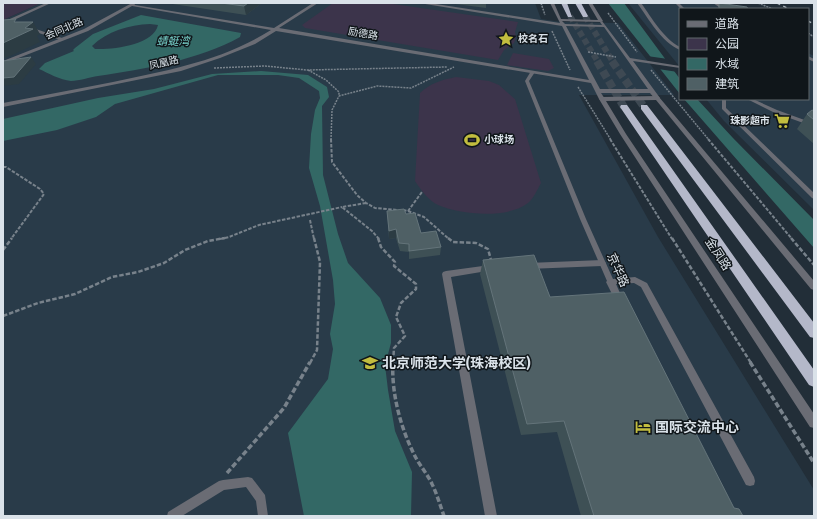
<svg xmlns="http://www.w3.org/2000/svg" width="817" height="519" font-family="'Fira Sans Condensed','Noto Sans SC',sans-serif">
  <rect width="100%" height="100%" fill="#222e38"/>
  <path fill="#293b49" d="M 41,3 L 535,3 L 541,19 L 561,22 L 618,23 L 674,95 L 579,95 L 658,237 L 814,490 L 814,516 L 3,516 L 3,20 Z
    M 628,3 L 720,3 L 731,9 L 680,9 L 680,67 Z
    M 808,53 L 814,56 L 814,210 L 724,121 L 706,99 L 808,99 Z"/>
  <path fill="#3c344b" d="M 3,3 L 41,3 L 3,20 Z
    M 333,3 L 386,3 L 518,22 L 515,32 L 516,37 L 514,43 L 504,50 L 498,60 L 305,28 L 302,25 Z
    M 513,53 L 549,59 L 554,68 L 548,71 L 507,65 Z
    M 456,77 L 489,81 L 499,85 L 515,99 L 541,183 C 537,190 534,198 528,203 C 508,219 460,215 438,205 C 429,201 421,190 415,181 L 420,93 C 431,83 441,80 456,77 Z"/>
  <path fill="#336865" fill-rule="evenodd" d="M 608,3 L 624,3 L 680,79 L 680,94 Z
    M 141,15 L 241,33 L 240,37 C 199,60 144,69 98,76 C 90,77 79,81 71,81 C 60,80 48,73 39,69 L 45,63 L 74,51 L 73,50 L 75,48 L 93,34 ZM 150,24 L 158,25 C 154,45 112,50 95,49 L 92,46 C 107,31 129,25 150,24 Z
    M 261,71 L 308,75 L 327,87 L 329,97 L 322,106 L 323,175 L 338,234 L 348,263 L 380,298 L 391,325 L 391,343 L 385,365 L 388,390 L 395,431 L 412,472 L 411,516 L 304,516 L 288,433 L 328,379 L 333,349 L 330,334 L 335,304 L 333,280 L 320,206 L 309,168 L 311,134 L 315,110 L 320,98 L 319,91 L 299,78 L 278,75 L 218,75 L 115,104 L 96,117 L 57,130 L 3,141 L 3,119 L 98,98 L 154,89 L 212,74 Z
    M 684,99 L 697,99 L 733,138 L 814,220 L 814,248 Z"/>
  <path fill="#222e38" d="M 647,56 L 668,59 L 678,72 L 658,69 Z"/>
  <g fill="none" stroke-linecap="round" stroke-linejoin="round">
    <path stroke="#3e4953" stroke-width="6" stroke-dasharray="6 3" stroke-linecap="butt" d="M 570,16 L 598,62
      M 585,16 L 613,62"/>
    <path stroke="#3e4953" stroke-width="8" stroke-dasharray="8 3.5" stroke-linecap="butt" d="M 597,61 L 624,107
      M 612,61 L 644,107"/>
    <path stroke="#78828b" stroke-width="1.5" stroke-dasharray="2 1" stroke-linecap="butt" d="M 541,3 L 545,15
      M 758,3 L 773,9
      M 608,13 L 637,52
      M 552,31 L 570,70
      M 808,33 L 814,37
      M 588,52 L 616,57
      M 214,68 L 265,66 L 307,70 L 447,67
      M 308,70 L 326,80 L 339,92 L 339,96 L 377,86 L 411,88 L 454,67
      M 651,70 L 709,140
      M 578,87 L 611,140
      M 331,140 L 332,110 L 339,96"/>
    <path stroke="#78828b" stroke-width="2" stroke-dasharray="3.5 1.5" stroke-linecap="butt" d="M 331,139 L 332,162 L 357,195 L 366,203 L 375,208 L 398,210
      M 610,139 L 672,239
      M 708,139 L 792,239
      M 3,167 L 6,167 L 40,189 L 44,194 L 11,239
      M 366,203 L 342,207 L 372,231 L 379,239
      M 403,210 L 408,211 L 422,192
      M 408,211 L 424,217 L 449,239
      M 310,220 L 314,239
      M 220,239 L 229,237 L 259,225 L 342,207"/>
    <path stroke="#78828b" stroke-width="2.5" stroke-dasharray="4.5 2" stroke-linecap="butt" d="M 378,238 L 381,247 L 395,262 L 394,266 L 416,284 L 416,289 L 401,303 L 396,317 L 405,336 L 394,348 L 393,363
      M 448,238 L 453,242 L 476,243 L 488,249 L 491,260
      M 672,238 L 751,363
      M 791,238 L 814,265
      M 3,250 L 12,238
      M 3,316 L 38,303 L 75,294 L 112,277 L 138,272 L 164,263 L 185,250 L 208,241 L 225,238
      M 310,363 L 317,350 L 320,262 L 314,238"/>
    <path stroke="#78828b" stroke-width="3.5" stroke-dasharray="5.5 2.5" stroke-linecap="butt" d="M 393,362 C 391,393 401,430 416,458 C 421,467 428,475 432,484 C 437,494 440,505 444,516
      M 750,362 L 814,463
      M 227,473 L 284,408 L 310,362"/>
    <path fill="#6a6c74" fill-rule="evenodd" d="M 637,3 L 641,3 C 652,18 663,38 680,47 L 680,50 C 661,42 649,19 637,3 Z
      M 675,3 L 679,3 L 685,9 L 681,9 Z
      M 531,71 L 535,72 L 529,81 L 586,219 L 613,279 L 635,277 L 647,283 L 754,477 L 755,481 L 754,485 L 750,486 L 746,485 L 641,287 L 634,283 L 616,284 L 623,300 L 622,302 L 619,303 L 616,302 L 606,282 L 607,281 L 580,219 L 525,81 Z
      M 722,99 L 726,99 L 726,108 L 814,193 L 814,199 L 812,198 L 722,109 Z
      M 747,99 L 753,99 L 777,110 L 810,122 L 814,125 L 814,130 L 806,124 L 773,112 Z
      M 248,477 L 252,478 L 265,495 L 268,516 L 258,516 L 256,501 L 246,487 L 224,490 L 182,516 L 167,516 L 168,512 L 219,481 L 223,480 Z"/>
    <path fill="#6a6c74" fill-rule="evenodd" d="M 132,3 L 134,3 L 135,5 L 274,28 L 313,3 L 318,3 L 279,28 L 589,80 L 562,26 L 419,3 L 429,3 L 560,23 L 559,21 L 561,20 L 565,24 L 602,25 L 600,22 L 602,21 L 630,58 L 680,66 L 680,68 L 633,61 L 660,98 L 659,99 L 655,99 L 650,93 L 601,93 L 605,99 L 602,101 L 599,99 L 591,83 L 276,31 L 255,44 L 220,58 L 181,71 L 3,107 L 3,103 C 40,96 77,89 113,82 C 169,70 222,61 271,30 L 132,6 L 88,31 L 3,64 L 3,61 L 84,29 ZM 566,26 L 604,27 L 648,89 L 600,89 Z"/>
    <path fill="#6a6c74" fill-rule="evenodd" d="M 46,3 L 51,3 L 3,25 L 3,22 Z
      M 550,3 L 554,3 L 561,19 L 598,20 L 588,3 L 592,3 L 603,21 L 601,22 L 559,21 Z
      M 713,3 L 718,3 L 727,9 L 722,9 Z
      M 26,27 L 30,27 L 65,39 L 61,40 L 26,29 Z
      M 808,56 L 814,59 L 814,62 L 808,59 Z
      M 657,96 L 659,97 L 814,281 L 814,290 L 811,289 L 656,100 L 606,101 L 626,134 L 814,414 L 814,428 L 810,427 L 620,134 L 599,99 L 602,97 Z
      M 602,260 L 606,263 L 602,266 L 528,269 L 525,268 L 524,266 L 525,264 L 528,263 Z
      M 490,265 L 493,266 L 494,268 L 493,270 L 451,277 L 497,516 L 485,516 L 442,274 L 443,272 L 446,271 Z"/>
    <path fill="#b4b8c9" fill-rule="evenodd" d="M 561,3 L 567,3 L 572,17 L 568,17 Z
      M 575,3 L 581,3 L 588,16 L 587,17 L 583,17 Z
      M 621,105 L 627,105 L 814,370 L 814,387 L 809,385 L 620,107 Z
      M 641,105 L 647,105 L 814,323 L 814,338 L 810,337 L 641,109 Z"/>
    <path stroke="#a6afb7" stroke-width="1.5" stroke-dasharray="3.5 3.5" stroke-linecap="butt" d="M 777,3 L 789,9
      M 808,21 L 814,24"/>
  </g>
  <path fill="#3e5055" d="M 166,3 L 262,3 L 246,15 Z
    M 448,3 L 486,3 L 486,8 Z
    M 814,111 L 814,144 L 797,129 L 807,114 Z
    M 387,211 L 406,214 L 421,233 L 441,247 L 440,255 L 409,259 L 409,252 L 400,251 L 396,238 L 389,239 Z
    M 483,260 L 550,297 L 734,508 L 743,516 L 581,516 L 557,432 L 521,435 L 480,274 Z"/>
  <path fill="#2c3c43" d="M 248,3 L 262,3 L 246,15 L 244,6 Z
    M 33,22 L 40,34 L 37,36 L 40,42 L 8,57 L 3,58 L 3,43 Z
    M 31,57 L 36,64 L 19,84 L 3,86 L 3,78 Z
    M 396,229 L 396,238 L 389,239 L 389,231 Z"/>
  <path fill="#4f6065" stroke="#64747a" d="M 221,3 L 248,3 L 244,6 Z
    M 719,3 L 747,7 L 748,9 L 719,9 Z
    M 16,19 L 14,22 L 33,22 L 25,28 L 33,29 L 3,43 L 3,20 Z
    M 31,57 L 14,77 L 3,78 L 3,61 Z
    M 812,110 L 814,111 L 814,120 L 807,114 Z
    M 404,209 L 406,214 L 415,213 L 421,233 L 436,231 L 441,247 L 409,251 L 409,244 L 399,243 L 396,229 L 389,231 L 387,211 Z
    M 534,255 L 550,297 L 624,292 L 734,508 L 739,509 L 743,516 L 594,516 L 564,421 L 527,424 L 483,260 Z"/>
  <defs>
    <symbol id="sight-bare" viewBox="-9 -9 18 18"><path d="M0-6L1.8-2.2L6-1.7L2.9 1.2L3.7 5.4L0 3.3L-3.7 5.4L-2.9 1.2L-6-1.7L-1.8-2.2Z" fill="#c2bd3f" stroke="#10161a" stroke-width="2.5" paint-order="stroke"/></symbol>
    <symbol id="supermarket-bare" viewBox="-9 -9 18 18"><path d="M-6-5.5h2.5l.6 2H6L4.5 2H-2.5L-4.4-4H-6ZM-1.5 3.2a1.3 1.3 0 1 0 .1 0ZM3 3.2a1.3 1.3 0 1 0 .1 0Z" fill="#c2bd3f" stroke="#10161a" stroke-width="2.5" paint-order="stroke"/></symbol>
    <symbol id="stadium-bare" viewBox="-9 -9 18 18"><path d="M0-5a6.5 5 0 1 0 0 10a6.5 5 0 1 0 0-10ZM-3.5-1.8h7v3.6h-7Z" fill="#c2bd3f" stroke="#10161a" stroke-width="2.5" paint-order="stroke"/></symbol>
    <symbol id="university-bare" viewBox="-9 -9 18 18"><path d="M0-5L7-2L0 1L-7-2ZM-4 1L0 2.5L4 1V4Q0 6-4 4Z" fill="#c2bd3f" stroke="#10161a" stroke-width="2.5" paint-order="stroke"/></symbol>
    <symbol id="hotel-bare" viewBox="-9 -9 18 18"><path d="M-6-4.5h1.5V1H6V5H4.5V3h-9V5H-6ZM-4 0a1.8 1.8 0 1 1 3.6 0ZM.5 0V-2.5h3Q6-2.5 6 0Z" fill="#c2bd3f" stroke="#10161a" stroke-width="2.5" paint-order="stroke"/></symbol>
  </defs>
  <g fill-rule="evenodd">
    <use href="#sight-bare" x="495" y="28" width="22" height="22"/>
    <use href="#supermarket-bare" x="771" y="110" width="22" height="22"/>
    <use href="#stadium-bare" x="461" y="129" width="22" height="22"/>
    <use href="#university-bare" x="359" y="352" width="22" height="22"/>
    <use href="#hotel-bare" x="632" y="416" width="22" height="22"/>
  </g>
  <g text-anchor="middle" dominant-baseline="central" stroke-width="3" stroke-linejoin="round" paint-order="stroke">
    <g font-size="10" fill="#dae2e9" stroke="#10161a">
      <text transform="translate(64 29) rotate(-23)">会同北路</text>
      <text transform="translate(363 34) rotate(10)">励德路</text>
      <text transform="translate(164 63) rotate(-13)">凤凰路</text>
    </g>
    <g font-size="10" font-weight="bold" fill="#dae2e9" stroke="#10161a" text-anchor="start">
      <text x="518" y="39">校名石</text>
      <text x="770" y="121" text-anchor="end">珠影超市</text>
      <text x="484" y="140">小球场</text>
    </g>
    <g font-size="11" font-style="italic" fill="#79d3cc" stroke="#10161a">
      <text x="173" y="41">蜻蜓湾</text>
    </g>
    <g font-size="12" fill="#dae2e9" stroke="#10161a">
      <text transform="translate(718 254) rotate(57)">金凤路</text>
      <text transform="translate(618 270) rotate(66)">京华路</text>
    </g>
    <g font-size="14" font-weight="bold" fill="#dae2e9" stroke="#10161a" text-anchor="start">
      <text x="382" y="363">北京师范大学(珠海校区)</text>
      <text x="655" y="427">国际交流中心</text>
    </g>
  </g>
  <rect width="817" height="519" fill="none" stroke="#dae2e9" stroke-width="8"/>
  <rect x="679" y="8" width="130" height="92" fill="#10161a" stroke="#61686d"/>
  <rect x="687" y="21" width="20" height="6" fill="#6a6c74" stroke="#61686d"/>
  <text x="715" y="28" font-size="12" fill="#dae2e9">道路</text>
  <rect x="687" y="38" width="20" height="12" fill="#3c344b" stroke="#61686d"/>
  <text x="715" y="48" font-size="12" fill="#dae2e9">公园</text>
  <rect x="687" y="58" width="20" height="12" fill="#336865" stroke="#61686d"/>
  <text x="715" y="68" font-size="12" fill="#dae2e9">水域</text>
  <rect x="687" y="78" width="20" height="12" fill="#4f6065" stroke="#61686d"/>
  <text x="715" y="88" font-size="12" fill="#dae2e9">建筑</text>
</svg>
